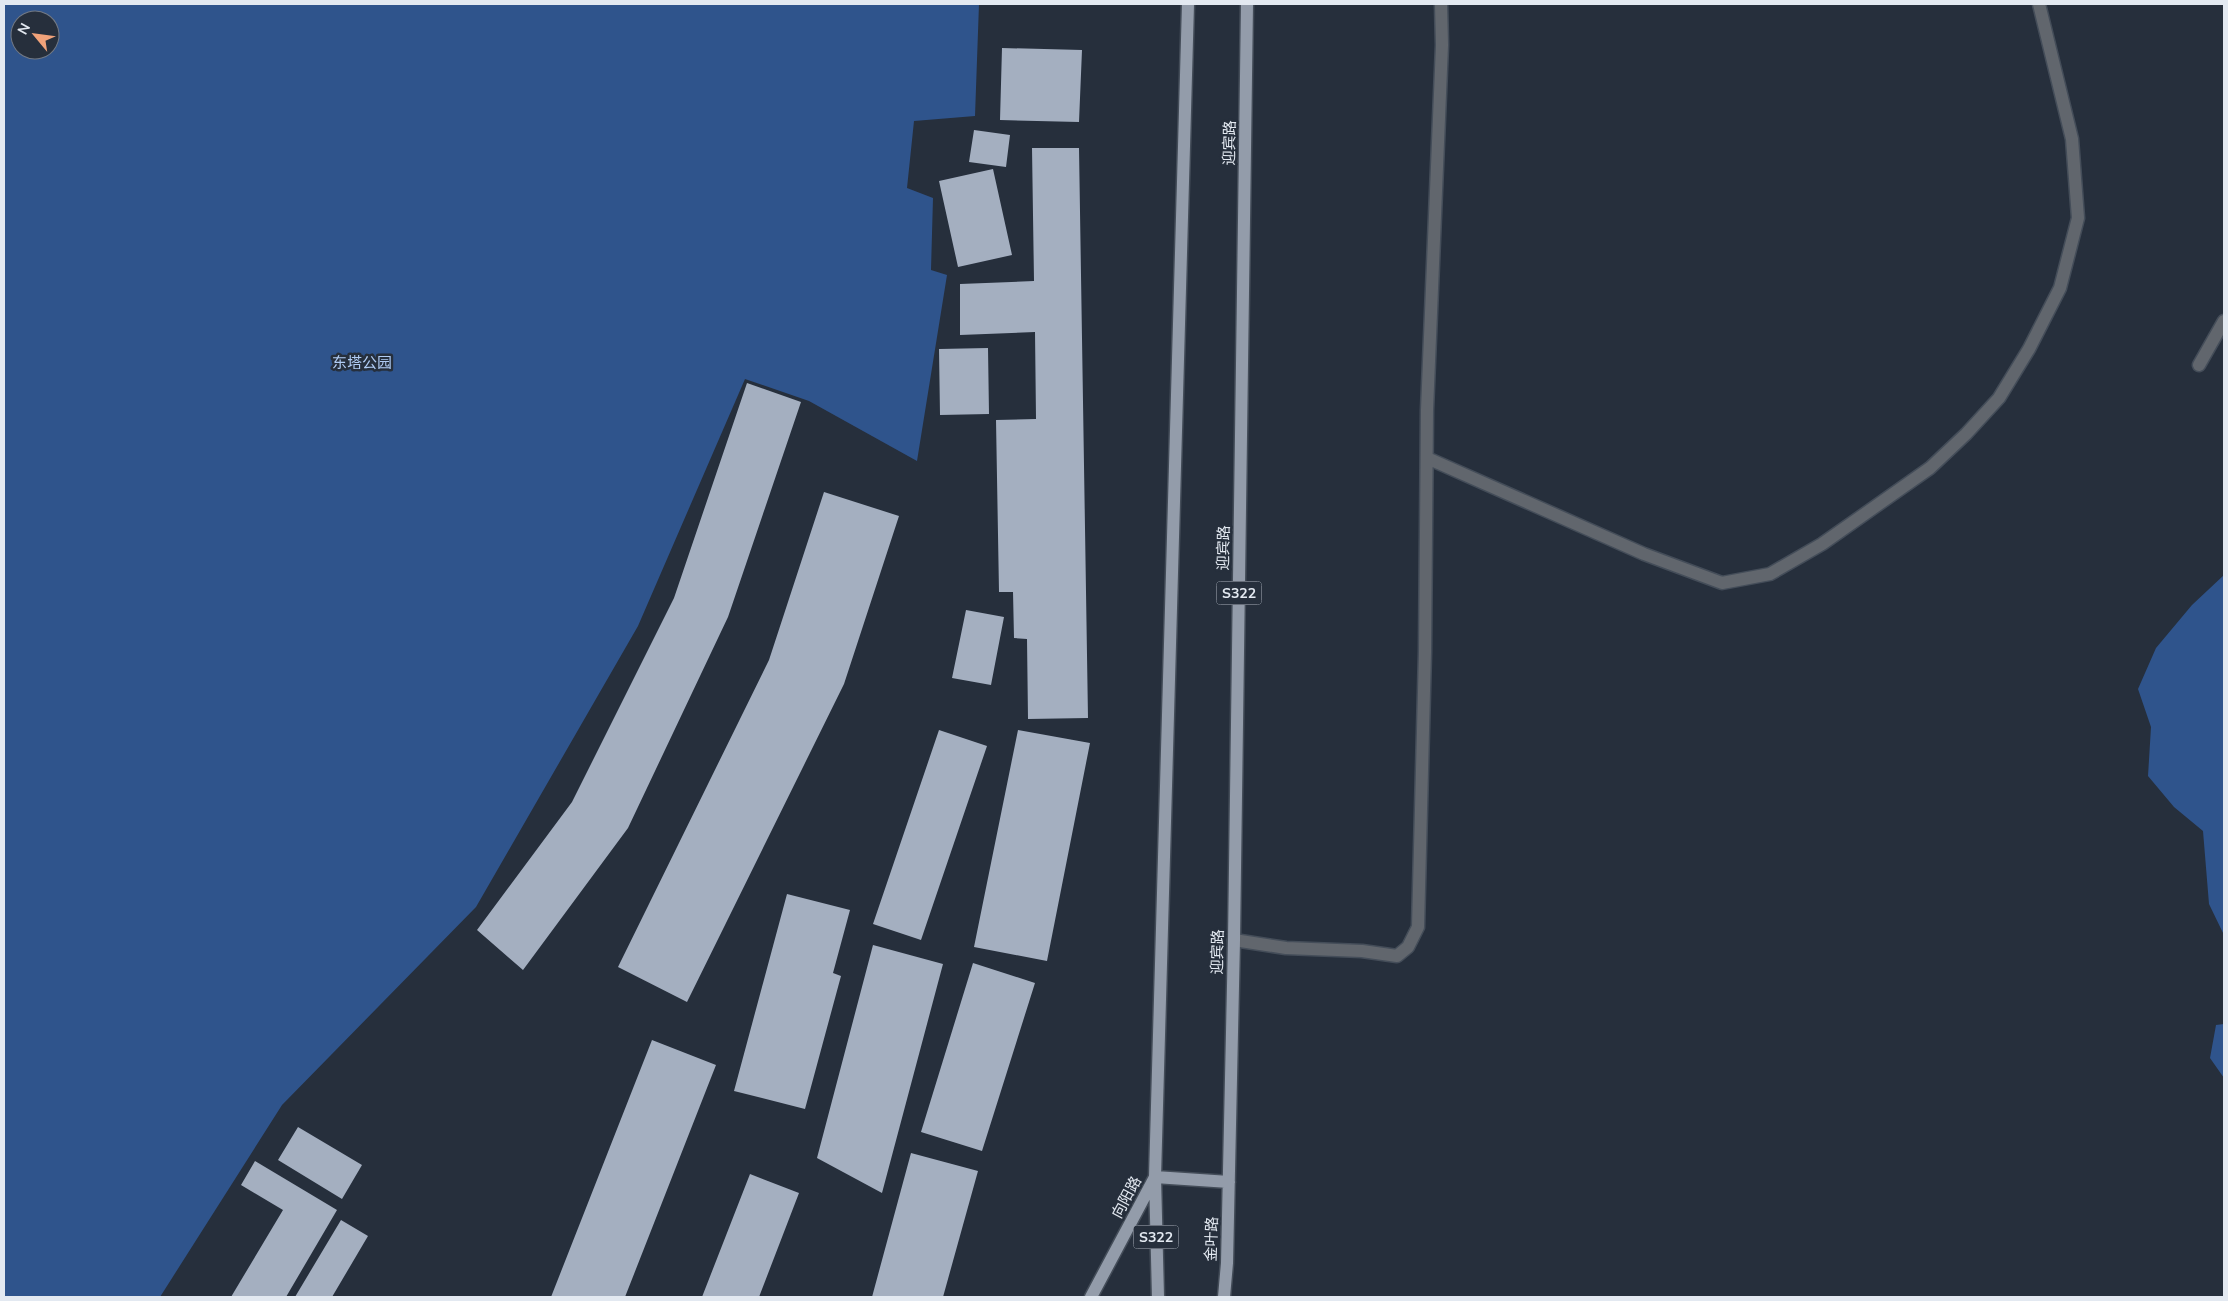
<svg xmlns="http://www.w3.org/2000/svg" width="2228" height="1301" font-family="Mulish,'Noto Sans SC',sans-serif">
  <rect width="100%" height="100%" fill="#262f3c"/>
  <path fill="#2f548c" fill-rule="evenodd" d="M 4,4 L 979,4 L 975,116 L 914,121 L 907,188 L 933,198 L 931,270 L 947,275 L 917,461 L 809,401 L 745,379 L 638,626 L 476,907 L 282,1105 L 160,1297 L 4,1297 ZM 20,20 L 50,20 L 50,50 L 20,50 Z
    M 2224,575 L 2224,935 L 2209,904 L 2203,831 L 2174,807 L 2148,776 L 2151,727 L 2138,689 L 2156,648 L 2192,605 Z
    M 2224,1024 L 2224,1078 L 2210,1058 L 2216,1025 Z"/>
  <path fill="#a4afc0" d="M 1002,48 L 1082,50 L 1079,122 L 1000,120 Z
    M 974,130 L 1010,135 L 1006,167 L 969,162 Z
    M 1032,148 L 1079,148 L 1088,718 L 1028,719 L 1027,639 L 1014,638 L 1013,592 L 999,592 L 996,420 L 1036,419 L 1035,332 L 960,335 L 960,284 L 1034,281 Z
    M 993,169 L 1012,255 L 958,267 L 939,181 Z
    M 988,348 L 989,414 L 940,415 L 939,349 Z
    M 747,383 L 801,402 L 728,617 L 628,828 L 523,970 L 477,930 L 572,802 L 674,598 Z
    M 824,492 L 899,516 L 844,684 L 687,1002 L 618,967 L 769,660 Z
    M 966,610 L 1004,617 L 991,685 L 952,678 Z
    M 939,730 L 987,746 L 921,940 L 873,924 Z
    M 1018,730 L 1090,743 L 1047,961 L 974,947 Z
    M 787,894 L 850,910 L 833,973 L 841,976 L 805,1109 L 734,1091 Z
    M 873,945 L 943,964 L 882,1193 L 817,1158 Z
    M 973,963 L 1035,983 L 982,1151 L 921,1132 Z
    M 652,1040 L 716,1065 L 625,1297 L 551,1297 Z
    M 298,1127 L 362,1165 L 342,1199 L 278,1160 Z
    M 911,1153 L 978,1171 L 943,1297 L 872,1297 Z
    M 255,1161 L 337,1210 L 286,1297 L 231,1297 L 283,1210 L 241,1185 Z
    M 750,1174 L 799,1193 L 759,1297 L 702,1297 Z
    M 341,1220 L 368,1236 L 332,1297 L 295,1297 Z"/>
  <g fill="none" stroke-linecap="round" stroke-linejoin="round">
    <defs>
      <path id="minor" d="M 2199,365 L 2224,321
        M 1427,458 L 1644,554 L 1722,583 L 1770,574 L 1822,544 L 1930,468 L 1966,434 L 1999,398 L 2029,349 L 2060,288 L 2078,218 L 2072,139 L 2039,4
        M 1234,940 L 1286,948 L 1362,951 L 1397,956 L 1408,947 L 1418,927 L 1425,652 L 1427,410 L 1442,45 L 1441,4"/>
      <path id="major" d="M 1091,1297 L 1155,1177 L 1229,1182
        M 1158,1297 L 1155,1177 L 1188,4
        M 1224,1297 L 1227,1263 L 1234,940 L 1247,4"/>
    </defs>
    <use href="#minor" stroke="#444d59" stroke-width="15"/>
    <use href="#major" stroke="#444d59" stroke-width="15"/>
    <use href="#minor" stroke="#61666d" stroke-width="12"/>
    <use href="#major" stroke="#939caa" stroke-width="12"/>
  </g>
  <g text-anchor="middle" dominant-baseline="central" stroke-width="5" stroke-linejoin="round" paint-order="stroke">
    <g fill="#262f3c" stroke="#aab1bb" stroke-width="1">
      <rect x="1216.5" y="581.5" width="45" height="23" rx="4"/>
      <rect x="1133.5" y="1225.5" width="45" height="23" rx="4"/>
    </g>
    <g font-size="14" font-weight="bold" fill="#e3e9f1">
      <text x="1239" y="593">S322</text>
      <text x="1156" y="1237">S322</text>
    </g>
    <g font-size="15" fill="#e3e9f1" stroke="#262f3c">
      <text transform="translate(1229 143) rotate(-89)">迎宾路</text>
      <text transform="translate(1223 548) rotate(-89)">迎宾路</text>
      <text transform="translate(1217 952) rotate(-89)">迎宾路</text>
      <text transform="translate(1126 1197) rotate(-62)">向阳路</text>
      <text transform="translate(1211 1239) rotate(-88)">金叶路</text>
    </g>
    <g font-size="15" fill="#b0ccf4" stroke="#262f3c">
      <text x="362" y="362">东塔公园</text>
    </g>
  </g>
  <rect width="2228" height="1301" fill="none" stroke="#e3e9f1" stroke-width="10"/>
  <g transform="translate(35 35) rotate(299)"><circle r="24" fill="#262f3c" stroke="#727984"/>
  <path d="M0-4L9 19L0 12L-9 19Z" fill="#f0a27a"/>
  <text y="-8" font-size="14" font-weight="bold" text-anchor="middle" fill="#e3e9f1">N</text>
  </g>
</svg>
